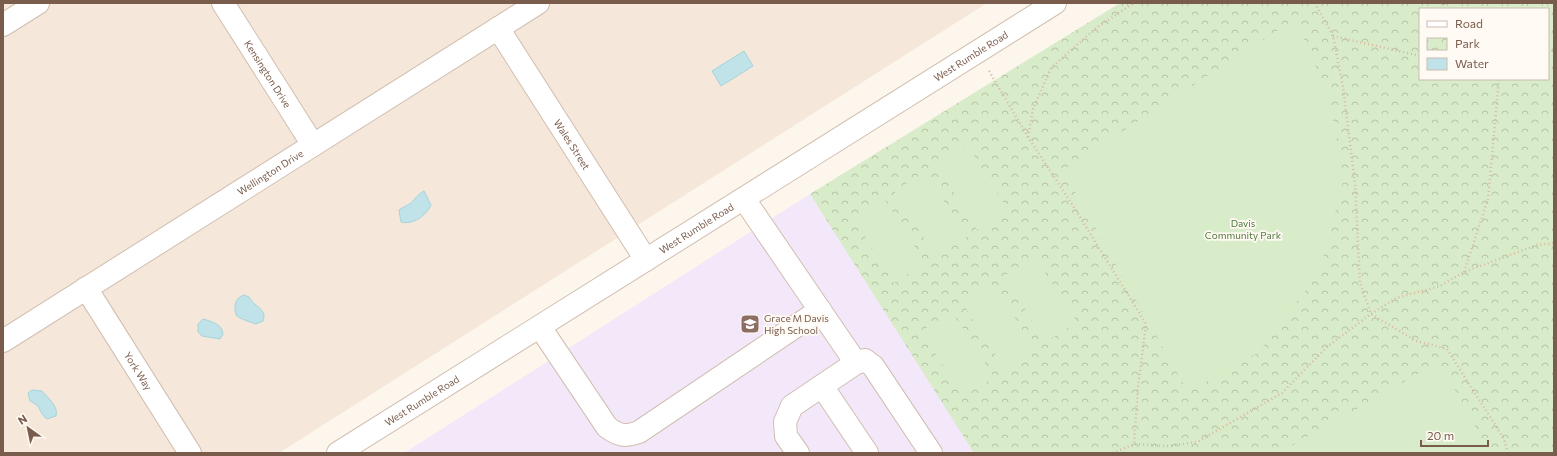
<svg xmlns="http://www.w3.org/2000/svg" width="1557" height="456" font-family="Commissioner,sans-serif">
  <defs>
    <pattern id="park-crowns" width="20" height="18" patternUnits="userSpaceOnUse"><rect width="20" height="18" fill="#d8ecc9"/><path d="M2 6a3 3 0 1 1 6 0M12 15a3 3 0 1 1 6 0" fill="none" stroke="#b4c2a5"/></pattern>
  </defs>
  <rect width="100%" height="100%" fill="#fdf6ec"/>
  <path fill="#f5e8da" d="M 3,3 L 987,3 L 279,453 L 3,453 Z"/>
  <path fill="#f3e8fa" d="M 810,194 L 978,453 L 404,453 Z"/>
  <path fill="url(#park-crowns)" fill-rule="evenodd" d="M 1120,3 L 1554,3 L 1554,453 L 974,453 L 810,194 ZM 1420,9 L 1548,9 L 1548,79 L 1420,79 Z"/>
  <path fill="#d8ecc9" d="M 1295,19 L 1329,97 L 1344,178 L 1319,273 L 1259,352 L 1188,392 L 1063,170 Z
    M 967,145 L 1008,210 L 977,230 L 936,164 Z
    M 925,172 L 967,237 L 936,257 L 894,191 Z
    M 884,198 L 925,263 L 894,283 L 853,217 Z
    M 1035,257 L 1077,322 L 1046,342 L 1004,276 Z
    M 994,284 L 1035,350 L 1005,370 L 963,304 Z
    M 952,312 L 994,377 L 963,397 L 921,331 Z
    M 1439,362 L 1485,444 L 1488,453 L 1279,453 Z"/>
  <path fill="#bfe3e8" stroke="#a5d3da" d="M 744,51 L 753,66 L 721,86 L 712,71 Z
    M 424,191 L 431,205 C 426,216 413,225 401,222 L 399,210 C 403,207 407,206 411,203 C 416,198 417,195 424,191 Z
    M 244,295 L 249,297 C 253,306 268,309 263,321 L 256,324 C 250,322 240,319 236,315 C 234,305 234,299 244,295 Z
    M 203,319 C 213,322 222,324 223,334 L 220,339 L 202,336 L 198,332 L 198,324 Z
    M 32,390 L 42,391 C 48,398 59,407 56,416 L 47,419 C 38,413 43,407 30,401 L 28,393 Z"/>
  <g fill="none" stroke-linecap="round" stroke-linejoin="round">
    <defs>
      <g id="minor">
        <path id="s1" d="M 223,3 L 313,145"/>
        <path d="M 3,25 L 38,3"/>
        <path id="s2" d="M 498,28 L 646,260"/>
        <path d="M 744,199 L 856,363"/>
        <path id="s3" d="M 86,288 L 190,453"/>
        <path d="M 540,327 L 607,427 C 619,436 625,437 639,432 L 820,310"/>
        <path id="s4" d="M 3,341 L 538,3"/>
        <path d="M 822,386 L 867,453"/>
        <path id="s5" d="M 338,453 L 1055,3"/>
        <path d="M 798,453 L 786,436 L 785,422 L 792,406 L 856,363 L 865,360 L 873,366 L 931,453"/>
      </g>
    </defs>
    <use href="#minor" stroke="#d1beb0" stroke-width="24"/>
    <path stroke="#d9b8a5" stroke-width="2.5" stroke-dasharray="1 3" stroke-linecap="butt" d="M 1315,3 L 1333,36 L 1343,87 L 1355,183 L 1360,283 L 1371,314 L 1416,341 L 1447,349 L 1504,439 L 1508,453
      M 1444,9 L 1444,3
      M 1333,36 L 1420,56
      M 1548,53 L 1554,50
      M 989,71 L 1028,137 L 1075,209 L 1146,324 L 1138,387 L 1134,444
      M 1028,137 L 1033,109 L 1051,68 L 1096,28 L 1134,3
      M 1464,272 L 1488,199 L 1499,79
      M 1113,453 L 1134,444 L 1169,446 L 1197,442 L 1282,393 L 1328,346 L 1371,314 L 1396,298 L 1440,286 L 1464,272 L 1537,245 L 1554,243"/>
    <use href="#minor" stroke="#fff" stroke-width="22"/>
  </g>
  <defs>
    <symbol id="school-square" viewBox="-11 -11 22 22"><rect x="-9" y="-9" width="18" height="18" rx="4" fill="#8d6e63" stroke="#fffaf3"/><path d="M0-5L7-2L0 1L-7-2ZM-4 1L0 2.5L4 1V4Q0 6-4 4Z" fill="#fff"/></symbol>
  </defs>
  <g fill-rule="evenodd">
    <use href="#school-square" x="739" y="313" width="22" height="22"/>
  </g>
  <g text-anchor="middle" dominant-baseline="central" stroke-width="3.5" stroke-linejoin="round" paint-order="stroke">
    <g font-size="10" fill="#7a5c4d" stroke="#fffaf3">
      <text stroke="none"><textPath href="#s5" startOffset="747">West Rumble Road</textPath></text>
      <text stroke="none"><textPath href="#s1" startOffset="84">Kensington Drive</textPath></text>
      <text stroke="none"><textPath href="#s2" startOffset="138">Wales Street</textPath></text>
      <text stroke="none"><textPath href="#s4" startOffset="316">Wellington Drive</textPath></text>
      <text stroke="none"><textPath href="#s5" startOffset="423">West Rumble Road</textPath></text>
      <text stroke="none"><textPath href="#s3" startOffset="98">York Way</textPath></text>
      <text stroke="none"><textPath href="#s5" startOffset="99">West Rumble Road</textPath></text>
    </g>
    <g font-size="10" fill="#537a41" stroke="#fffaf3">
      <text x="1243" y="223">Davis<tspan x="1243" dy="12">Community Park</tspan></text>
    </g>
    <g font-size="10" fill="#785e54" stroke="#fffaf3" text-anchor="start">
      <text x="764" y="318">Grace M Davis<tspan x="764" dy="12">High School</tspan></text>
    </g>
  </g>
  <rect width="1557" height="456" fill="none" stroke="#7a5c4d" stroke-width="8"/>
  <rect x="1419" y="8" width="130" height="72" fill="#fffaf3" stroke="#cabbb1"/>
  <rect x="1427" y="21" width="20" height="6" fill="#ffffff" stroke="#cabbb1"/>
  <text x="1455" y="28" font-size="12" fill="#7a5c4d">Road</text>
  <rect x="1427" y="38" width="20" height="12" fill="url(#park-crowns)" stroke="#cabbb1"/>
  <text x="1455" y="48" font-size="12" fill="#7a5c4d">Park</text>
  <rect x="1427" y="58" width="20" height="12" fill="#bfe3e8" stroke="#cabbb1"/>
  <text x="1455" y="68" font-size="12" fill="#7a5c4d">Water</text>
  <g transform="translate(28 428) rotate(327)" stroke="#fffaf3" stroke-width="3" paint-order="stroke">
  <path d="M0-3L7 15L0 10L-7 15Z" fill="#7a5c4d"/>
  <text y="-6" font-size="11" font-weight="bold" text-anchor="middle" fill="#7a5c4d">N</text>
  </g>
  <path d="M1421 440v6h67v-6" fill="none" stroke="#7a5c4d" stroke-width="2"/>
  <text x="1427" y="440" font-size="12" fill="#7a5c4d" stroke="#fffaf3" stroke-width="3" paint-order="stroke">20 m</text>
</svg>
